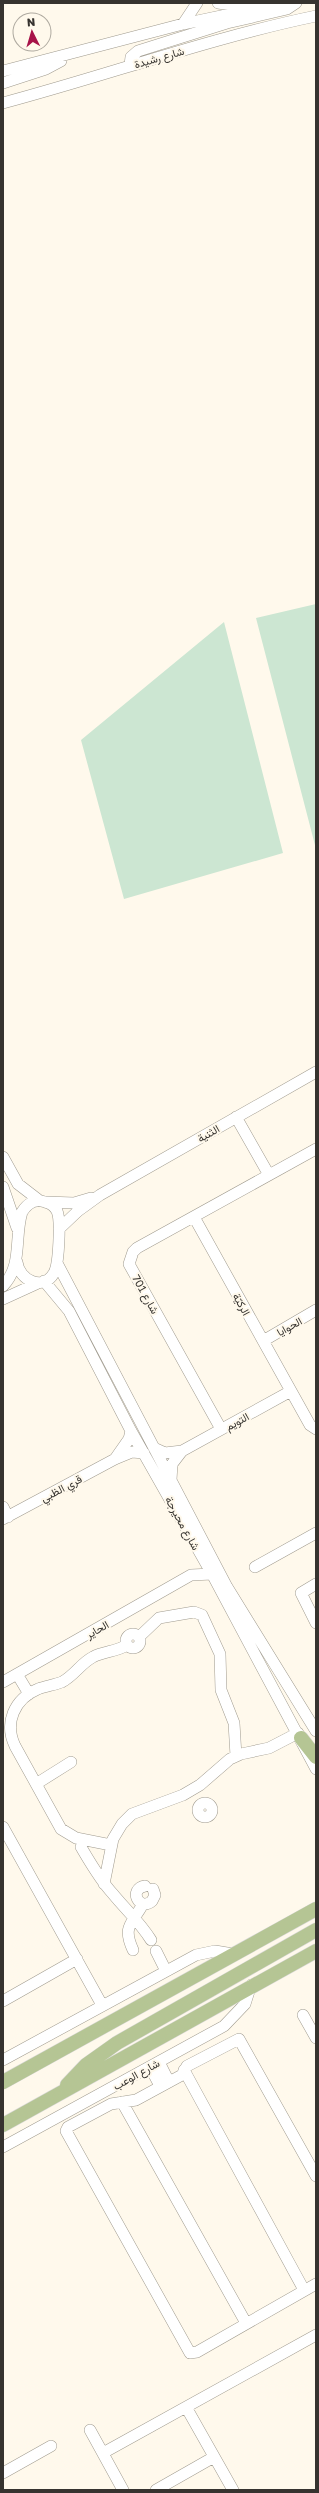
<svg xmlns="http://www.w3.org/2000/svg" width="319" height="2493" font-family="'Golos Text',Vazirmatn,sans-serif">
  <rect width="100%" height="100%" fill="#fff9ec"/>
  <path fill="#cce6d2" d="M 316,604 L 316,849 L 256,618 Z
    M 224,622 L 283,853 L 124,899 L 81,740 Z"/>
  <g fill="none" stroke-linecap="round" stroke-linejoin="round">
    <defs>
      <path id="minor" d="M 218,3 L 246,7
        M 183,24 L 197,3
        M 130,65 L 131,57 L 138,51 L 227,23 L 287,9 L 296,3
        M 3,71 L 183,24 L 283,3
        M 3,83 L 46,69 L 61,61
        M 3,103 C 108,75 210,38 316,16
        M 236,1117 L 269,1175
        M 3,1157 L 18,1184 L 40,1201
        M 3,1187 L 17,1228
        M 46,1202 L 74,1203 L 91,1198
        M 194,1217 L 310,1425 L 316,1429
        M 59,1229 L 78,1211 L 100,1195 L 316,1072
        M 57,1263 L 227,1587 L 316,1731
        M 44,1281 L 69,1311 L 131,1431 L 212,1574 L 316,1769
        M 3,1286 C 23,1265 14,1238 22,1212 C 27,1204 35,1198 45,1202 C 50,1203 55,1207 57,1211 C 61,1220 59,1264 54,1273 C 43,1292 19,1280 17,1262
        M 3,1299 L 38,1283
        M 263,1341 L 316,1310
        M 221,1429 L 129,1264 L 133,1252 L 137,1248 L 316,1149
        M 154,1448 L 165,1453 L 182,1451 L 291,1391
        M 115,1459 L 129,1439 L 131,1431
        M 171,1480 L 172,1464 L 182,1451
        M 3,1507 L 8,1517
        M 3,1519 L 115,1459 L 132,1452 L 144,1453
        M 255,1567 L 316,1533
        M 316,1584 L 301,1593 L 316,1623
        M126 1641a7 7 0 1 1 14 0a7 7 0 1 1-14 0Z
        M 139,1637 L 159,1618 L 194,1612 L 202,1615 L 220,1654 L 221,1690 L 234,1723 L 236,1756
        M 17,1674 L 29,1694
        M 3,1682 L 191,1575 L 212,1574
        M 36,1784 L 71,1762
        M198 1810a7 7 0 1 1 14 0a7 7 0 1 1-14 0Z
        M 3,1827 L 102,2005
        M 111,1845 L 76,1838 L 61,1829 L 15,1746 C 4,1723 14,1699 38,1689 C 46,1686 54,1685 62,1682 C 75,1675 81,1663 93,1657 C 104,1651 116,1652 127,1645
        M 81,1847 C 91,1864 100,1880 113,1894 C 126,1910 140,1922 151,1940
        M 104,1884 L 113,1839 L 122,1824 L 132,1814 L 183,1795 L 200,1785 L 230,1759 L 241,1754 L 269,1748 L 298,1733
        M 145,1886 C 128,1889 139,1912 152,1901 L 155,1895 L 153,1889
        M 133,1950 C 122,1926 132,1924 143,1904
        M 156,1951 L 166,1971
        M 3,2001 L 77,1959
        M 303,2015 L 316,2038
        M 3,2060 L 196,1955 L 215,1951 L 233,1954
        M 159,2062 L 169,2082
        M 150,2067 L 160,2086
        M 184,2070 L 304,2290
        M 122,2102 L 246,2323
        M 3,2147 L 224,2026 L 245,2004 L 251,1985
        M 316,2176 L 239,2039 L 187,2066 L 182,2075 L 136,2100 L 111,2104 L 68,2127 L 66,2131 L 190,2353 L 197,2352 L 316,2284
        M 186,2407 L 233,2490
        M 90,2430 L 123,2490
        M 103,2453 L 316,2335
        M 3,2473 L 51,2446
        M 156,2490 L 214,2457"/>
      <path id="major" d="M 301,1738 L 316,1757
        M 3,2082 L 316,1909
        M 67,2085 L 86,2065 L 117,2043 L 316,1930
        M 3,2125 L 316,1951"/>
    </defs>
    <use href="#minor" stroke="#a09b8f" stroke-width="12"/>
    <use href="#major" stroke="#dbdada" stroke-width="15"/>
    <use href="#minor" stroke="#fff" stroke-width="11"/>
    <use href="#major" stroke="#b5c594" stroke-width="14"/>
  </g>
  <g text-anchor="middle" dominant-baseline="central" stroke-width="4" stroke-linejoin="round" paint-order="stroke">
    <g font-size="11" fill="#36332f" stroke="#fff9ec">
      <text transform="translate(159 57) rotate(-16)">شارع رشيدة</text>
      <text transform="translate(208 1133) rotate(-30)">الثنية</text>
      <text transform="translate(146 1294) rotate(61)">شارع 701</text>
      <text transform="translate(242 1304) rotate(61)">الركيّة</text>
      <text transform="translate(289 1326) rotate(-29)">الحوايا</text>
      <text transform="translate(237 1421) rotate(-29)">التويم</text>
      <text transform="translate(61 1488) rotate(-28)">قري الظبي</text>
      <text transform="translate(183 1523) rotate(61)">شارع محيرجة</text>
      <text transform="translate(97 1629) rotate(-30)">الحاير</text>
      <text transform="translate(136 2074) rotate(-29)">شارع الوعب</text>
    </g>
  </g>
  <rect width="319" height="2493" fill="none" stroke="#36332f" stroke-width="8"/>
  <g transform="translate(32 32) rotate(355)"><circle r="19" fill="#fff9ec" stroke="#afaaa0"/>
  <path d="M0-3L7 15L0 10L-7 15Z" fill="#a71248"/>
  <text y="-6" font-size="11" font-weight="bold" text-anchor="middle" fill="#36332f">N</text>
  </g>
</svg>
